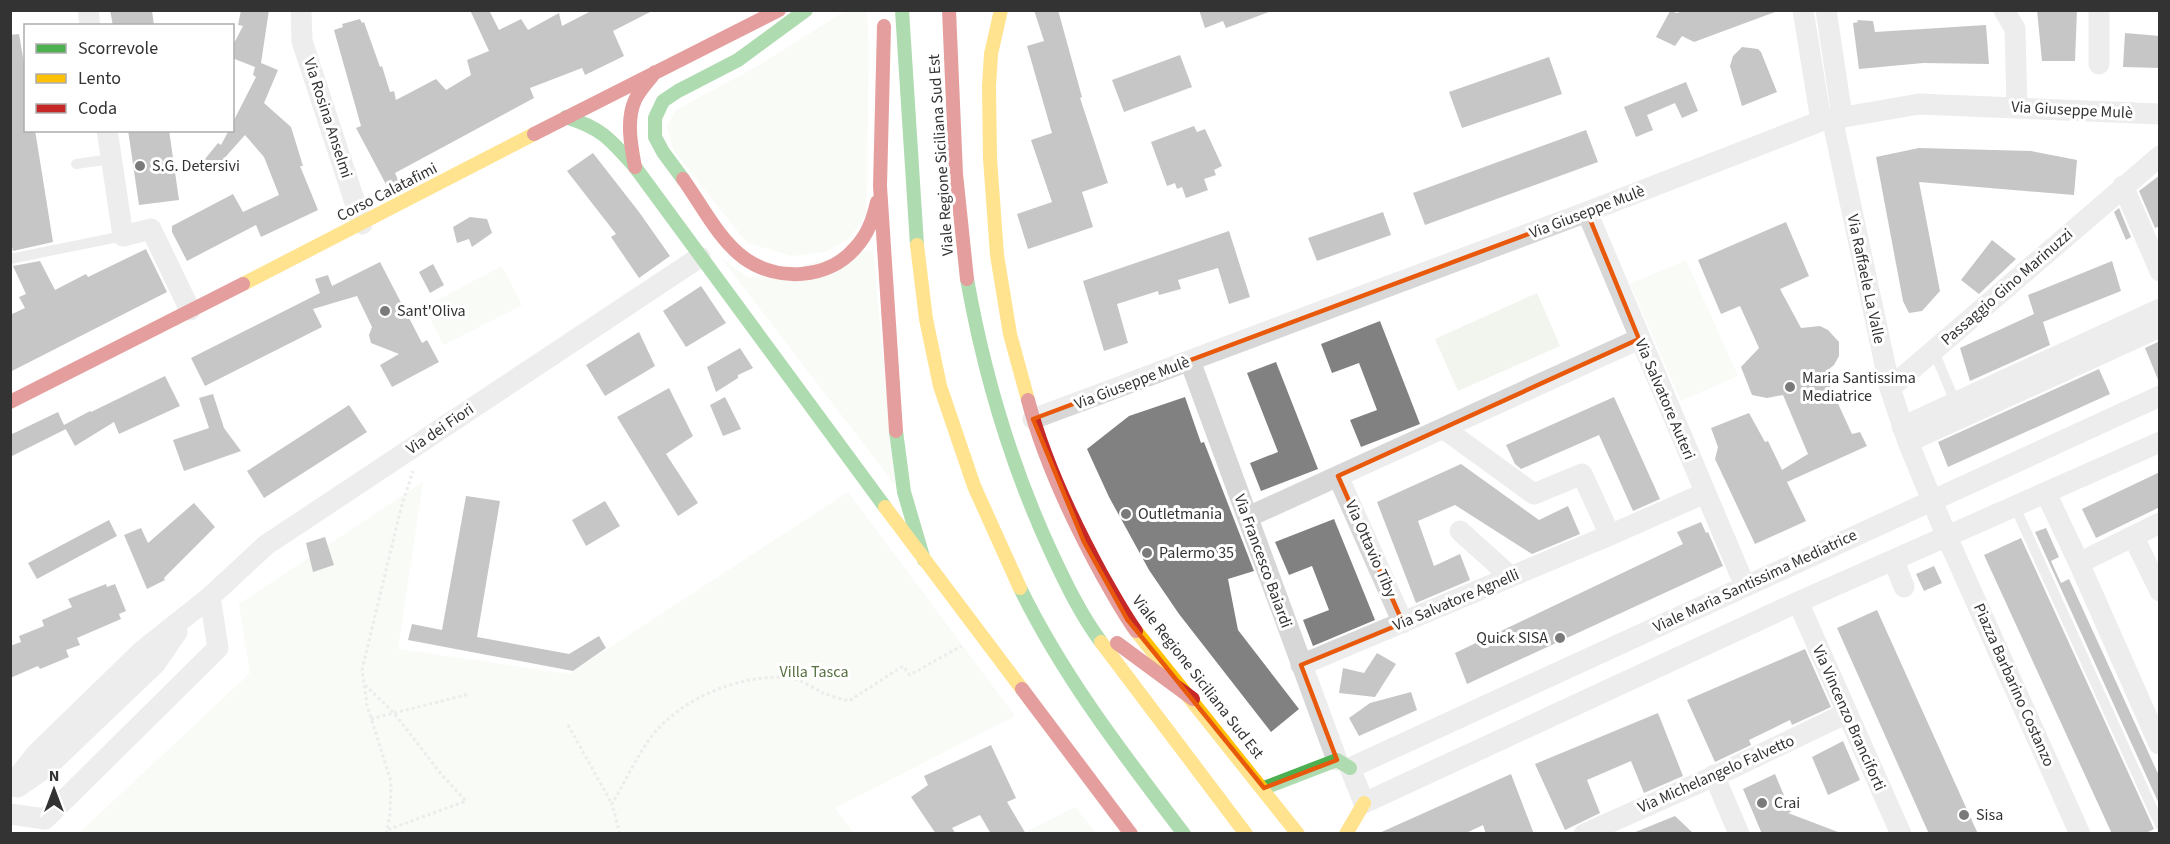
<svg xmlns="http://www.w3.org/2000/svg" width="2170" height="844" font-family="'Source Sans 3',sans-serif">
  <rect width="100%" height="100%" fill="#fff"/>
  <path fill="#f1f5ed" d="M 845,11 L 867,11 L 869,49 L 866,215 L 849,239 L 825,252 L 792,256 L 747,243 L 674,151 L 667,127 L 676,110 L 761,64 Z
    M 873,249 L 895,485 L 721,258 L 749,278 Z
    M 1686,260 L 1738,376 L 1681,401 L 1630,284 Z
    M 502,266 L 522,305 L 444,345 L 424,307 Z
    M 1537,293 L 1560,346 L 1458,391 L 1435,339 Z
    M 423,482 L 398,649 L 569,674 L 848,492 L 1015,716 L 835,808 L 854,833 L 78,834 L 250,673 L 239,604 Z
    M 1075,807 L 1096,833 L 1022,834 Z"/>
  <path fill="#818181" d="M 110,10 L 152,10 L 154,26 L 113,26 Z
    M 241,10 L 269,10 L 261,63 L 278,70 L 264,103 L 291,127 L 303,166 L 300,166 L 318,210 L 261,237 L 256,225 L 187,261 L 172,232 L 172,226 L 233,194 L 243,212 L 279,195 L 264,157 L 245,135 L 213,171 L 208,168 L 211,163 L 205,159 L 218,143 L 221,145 L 229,130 L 232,130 L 232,124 L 256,77 L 253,75 L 255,67 L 232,58 L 232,47 L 243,26 L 238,25 Z
    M 470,10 L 489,10 L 499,30 L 521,19 L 528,30 L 559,13 L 562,26 L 593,10 L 654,10 L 613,31 L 624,56 L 585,75 L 582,68 L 530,88 L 534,98 L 395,173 L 400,184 L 389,190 L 356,128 L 361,126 L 334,30 L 343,27 L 342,24 L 360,19 L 362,23 L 364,22 L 380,67 L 382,66 L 390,92 L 394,91 L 396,100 L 436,79 L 446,90 L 471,75 L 467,60 L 489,51 Z
    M 1034,10 L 1058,10 L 1082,97 L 1080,98 L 1108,183 L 1082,192 L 1093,227 L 1028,249 L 1017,214 L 1052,202 L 1031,140 L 1052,133 L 1027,46 L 1044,41 Z
    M 1199,10 L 1269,10 L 1269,12 L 1226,28 L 1223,21 L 1205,28 Z
    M 1686,10 L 1774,10 L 1775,12 L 1694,42 L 1682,36 L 1675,46 L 1656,37 L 1670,11 L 1677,13 Z
    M 2037,10 L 2077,10 L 2075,61 L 2042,61 Z
    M 1857,20 L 1873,21 L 1875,32 L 1986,25 L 1989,64 L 1923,63 L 1859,69 L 1853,23 L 1858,22 Z
    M 2125,33 L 2160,36 L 2160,68 L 2123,67 Z
    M 19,34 L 26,75 L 26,130 L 35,130 L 53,242 L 13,251 L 10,239 L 10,35 Z
    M 1742,47 L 1758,49 L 1761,52 L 1777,92 L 1742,106 L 1730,66 L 1733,56 Z
    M 1180,55 L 1192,87 L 1124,112 L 1112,80 Z
    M 1549,57 L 1562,94 L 1462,128 L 1449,92 Z
    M 1686,82 L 1698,111 L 1682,118 L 1675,103 L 1647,115 L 1653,130 L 1636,137 L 1624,107 Z
    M 1194,126 L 1197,132 L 1205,129 L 1222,166 L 1214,170 L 1216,175 L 1204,179 L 1208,190 L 1186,198 L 1182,187 L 1177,189 L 1175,183 L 1167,186 L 1151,142 Z
    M 128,130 L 169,130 L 179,200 L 139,205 Z
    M 1586,130 L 1598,162 L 1425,225 L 1413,193 Z
    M 1919,148 L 2031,151 L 2077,160 L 2074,195 L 1919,182 L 1940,291 L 1922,311 L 1909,313 L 1903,301 L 1876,157 Z
    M 593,153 L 639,212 L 670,256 L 639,278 L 611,237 L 616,234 L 567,171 Z
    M 2160,175 L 2160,226 L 2155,228 L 2139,191 Z
    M 2119,208 L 2131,237 L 2126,240 L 2114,212 Z
    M 1383,212 L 1391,235 L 1317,261 L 1308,238 Z
    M 470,217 L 487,219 L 492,233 L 472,247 L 469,239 L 457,243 L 453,227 Z
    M 1786,222 L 1809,276 L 1780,289 L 1801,328 L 1820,326 L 1828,330 L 1839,342 L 1839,356 L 1834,365 L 1824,373 L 1852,434 L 1860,432 L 1867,446 L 1787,482 L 1806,521 L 1755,544 L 1715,459 L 1718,447 L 1711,428 L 1749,413 L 1765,442 L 1768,441 L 1782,470 L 1808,454 L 1783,395 L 1767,398 L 1752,395 L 1741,367 L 1759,348 L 1740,306 L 1721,314 L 1698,260 Z
    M 1229,231 L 1250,297 L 1229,304 L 1218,268 L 1178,280 L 1181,289 L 1159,295 L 1158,291 L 1117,304 L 1128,343 L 1104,351 L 1083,281 Z
    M 1992,240 L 2016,259 L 1979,294 L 1961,280 Z
    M 146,249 L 167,292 L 10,372 L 10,315 L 25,308 L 19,297 L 26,294 L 13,266 L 40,261 L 55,290 L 86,274 L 88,277 Z
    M 2112,261 L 2121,291 L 2043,322 L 2050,345 L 1970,381 L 1960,348 L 2034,314 L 2028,295 Z
    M 380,262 L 422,343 L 427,340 L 439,362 L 392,387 L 380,365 L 399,354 L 371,343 L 369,335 L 372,327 L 357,296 L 313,309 L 322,327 L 205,386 L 191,358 L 320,293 L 315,279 L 328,275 L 332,286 Z
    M 433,264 L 444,285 L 430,293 L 419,272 Z
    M 701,286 L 726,323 L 686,347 L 663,311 Z
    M 1380,321 L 1420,424 L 1361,447 L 1350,420 L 1377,410 L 1359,363 L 1332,373 L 1321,344 Z
    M 639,332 L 655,366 L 605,396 L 586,365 Z
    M 2160,341 L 2160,382 L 2159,382 L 2145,348 Z
    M 740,348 L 753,368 L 738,375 L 738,378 L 716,392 L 707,367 Z
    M 1276,362 L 1318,469 L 1261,491 L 1250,463 L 1278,452 L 1247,373 Z
    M 2099,369 L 2110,394 L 1948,467 L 1938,442 Z
    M 165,376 L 180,406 L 119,434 L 114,422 L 75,446 L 64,426 L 66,429 L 10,457 L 10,435 L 58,412 L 64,425 L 90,411 L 91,412 Z
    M 669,388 L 693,436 L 666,454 L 698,503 L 678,516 L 617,417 Z
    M 213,394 L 224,428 L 241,451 L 184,471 L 173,440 L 209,428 L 199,398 Z
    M 725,397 L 741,429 L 723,436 L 710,405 Z
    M 1185,397 L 1201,443 L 1204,442 L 1254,571 L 1228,579 L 1238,630 L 1299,709 L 1271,732 L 1179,614 L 1149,570 L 1109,497 L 1087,449 L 1129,416 Z
    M 1614,397 L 1660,499 L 1633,511 L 1599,435 L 1521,469 L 1515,464 L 1506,445 Z
    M 349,405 L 367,432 L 264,498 L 247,471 Z
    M 1461,464 L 1539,520 L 1568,506 L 1580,534 L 1532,554 L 1455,505 L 1418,521 L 1434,566 L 1460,554 L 1470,580 L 1416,603 L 1377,502 Z
    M 2160,472 L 2160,507 L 2096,538 L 2082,509 Z
    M 466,496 L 500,501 L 477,637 L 569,654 L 599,636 L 606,648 L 573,671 L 408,640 L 412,624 L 442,630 Z
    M 605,501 L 620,526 L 586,546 L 572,520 Z
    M 194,503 L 215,527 L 164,578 L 165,580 L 147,589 L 124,535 L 141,528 L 148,543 Z
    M 1334,519 L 1375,620 L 1313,646 L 1303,620 L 1329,610 L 1312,566 L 1289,575 L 1275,542 Z
    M 109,520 L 117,536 L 37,579 L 28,563 Z
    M 1701,522 L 1706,533 L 1708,532 L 1723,566 L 1467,684 L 1455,653 L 1683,544 L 1677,532 Z
    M 2046,528 L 2059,557 L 2051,561 L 2061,583 L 2069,579 L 2160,778 L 2160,806 L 2035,532 Z
    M 325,537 L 334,565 L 313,572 L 306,543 Z
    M 2021,538 L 2154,829 L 2144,834 L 2112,834 L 1984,555 Z
    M 1934,566 L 1942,583 L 1924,591 L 1916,574 Z
    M 106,584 L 107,587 L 115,584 L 126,611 L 119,614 L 121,619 L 77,638 L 80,645 L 66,650 L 69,657 L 40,669 L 38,666 L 10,678 L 10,646 L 21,642 L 19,636 L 44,626 L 42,620 L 72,607 L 68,599 Z
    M 1877,610 L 1927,721 L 1978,834 L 1929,834 L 1837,628 Z
    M 1805,649 L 1831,707 L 1792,725 L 1790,720 L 1749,740 L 1751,745 L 1715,762 L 1687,700 Z
    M 1377,653 L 1396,664 L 1375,697 L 1339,693 L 1343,668 L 1364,673 Z
    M 1411,692 L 1417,710 L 1359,736 L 1349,718 L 1370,703 Z
    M 1658,713 L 1683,776 L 1644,793 L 1631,761 L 1587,780 L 1600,813 L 1565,830 L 1535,764 Z
    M 1843,741 L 1860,780 L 1828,795 L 1812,757 Z
    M 991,745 L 1016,798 L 1007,802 L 1026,834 L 991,834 L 980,815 L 952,828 L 956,834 L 936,834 L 911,797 L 928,785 L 924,776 Z
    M 1511,774 L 1534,834 L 1486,834 L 1483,825 L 1464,834 L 1377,834 Z
    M 1775,774 L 1791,812 L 1788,813 L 1838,832 L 1838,834 L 1762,834 L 1743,789 Z
    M 1675,816 L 1694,834 L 1633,834 L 1633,833 Z"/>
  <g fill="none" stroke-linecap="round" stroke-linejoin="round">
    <path stroke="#d6d6d6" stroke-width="3" stroke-dasharray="3 3" stroke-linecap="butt" d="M 365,685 L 394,713 L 441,774 L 466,801 L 387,830
      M 371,719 L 469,694
      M 568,725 L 612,804
      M 386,834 L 390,815 L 391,782 L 367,705 L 362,670 L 401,508 L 413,471
      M 620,834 L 612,804 C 625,782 640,749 657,730 C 687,696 744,673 790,678 C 801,679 813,688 823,693 C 831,696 841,699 849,701 L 903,666 L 910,675 L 961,646"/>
    <path stroke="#d7d7d7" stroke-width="10" d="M 76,164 L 111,159
      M 10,259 L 123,236
      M 1934,351 L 1955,402
      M 2015,507 L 2160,825"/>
    <path stroke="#d7d7d7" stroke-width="21" d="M 88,10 L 90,26
      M 301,10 L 302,41 L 362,224
      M 1803,10 L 1821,121
      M 1826,10 L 1842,116
      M 2004,10 L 2015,29 L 2017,107
      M 2099,64 L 2099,10
      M 1832,118 L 1890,388 L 1908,442 L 1947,537 L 2080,834
      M 107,130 L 123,236 L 151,229 L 190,310
      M 2123,186 L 2160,271
      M 1587,212 L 1745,586
      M 1190,361 L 1337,760
      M 1890,388 L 2160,156
      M 2160,396 L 1350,768 L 1364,803 L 1798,602 L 2160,442
      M 1033,419 L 1587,212 L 1821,121 L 1919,104 L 2160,114
      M 1902,427 L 2160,309
      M 1443,428 L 1534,494 L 1582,474 L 1610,535
      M 1908,442 L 2160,327
      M 1338,476 L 1403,623
      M 2046,493 L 2079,563 L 2159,744
      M 1248,517 L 1639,339
      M 1460,531 L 1510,576
      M 2133,536 L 2160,591
      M 1894,561 L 1904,587
      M 2079,563 L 2160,523
      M 1798,602 L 1901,834
      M 1301,665 L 1610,535 L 1705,493
      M 1714,775 L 1739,834
      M 10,787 L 36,754 L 142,651 L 210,597 L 266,545 L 700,257
      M 18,787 L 48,766 L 155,664 L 177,632
      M 10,814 L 45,819 L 218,648 L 210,597
      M 1584,834 L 1728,770 L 1847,713"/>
    <path stroke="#4caf50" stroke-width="14" d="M 902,10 L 917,245
      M 566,117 C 603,129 610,139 635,167 L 885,507
      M 683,179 L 663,152 L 655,137 L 655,118 L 663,101 L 678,91 L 738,60 L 806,10
      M 967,279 C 984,374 1011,466 1052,554 C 1066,584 1081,615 1101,642
      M 896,431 L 904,492 L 924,560
      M 1020,588 C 1064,678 1124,755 1184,834
      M 1264,788 L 1337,760 L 1350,768"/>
    <path stroke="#ffc107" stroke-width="14" d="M 1001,10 L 991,54 L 989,86 L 990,158 L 997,255 L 1010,334 L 1028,400
      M 917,245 L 926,319 L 940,386 L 974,486 L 1020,588
      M 243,284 L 534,134
      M 885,507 L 1022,689
      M 1136,631 L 1298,834
      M 1101,642 L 1246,834
      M 1346,834 L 1364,803"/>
    <path stroke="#c62828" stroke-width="14" d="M 949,10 L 956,174 L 967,279
      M 884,26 L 880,186 L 896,431
      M 534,134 L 779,10
      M 635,167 C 631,146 626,120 635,100 C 640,89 649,81 655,72
      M 683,179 C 701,204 719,240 744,258 C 777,282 829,280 856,247 C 868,234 873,219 877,202
      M 1028,400 C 1044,461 1072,520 1102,575 C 1113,594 1123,613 1136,631
      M 10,402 L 243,284
      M 1117,643 L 1193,699
      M 1022,689 L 1131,834"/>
  </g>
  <path d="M0 0H2170V844H0ZM 1587,212 L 1639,339 L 1338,476 L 1403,623 L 1301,665 L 1337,760 L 1264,788 L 1127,619 L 1084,542 L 1033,419 Z" fill="#fff" fill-opacity=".55" fill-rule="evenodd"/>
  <path fill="none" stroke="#e8590c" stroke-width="4.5" stroke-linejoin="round" d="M 1587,212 L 1639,339 L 1338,476 L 1403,623 L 1301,665 L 1337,760 L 1264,788 L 1127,619 L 1084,542 L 1033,419 Z"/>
  <g fill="#7a7a7a" stroke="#fff" stroke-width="2">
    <circle cx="140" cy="166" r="6"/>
    <circle cx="385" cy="311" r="6"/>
    <circle cx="1790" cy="387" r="6"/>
    <circle cx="1126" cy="514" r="6"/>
    <circle cx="1147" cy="553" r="6"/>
    <circle cx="1560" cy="638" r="6"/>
    <circle cx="1762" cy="803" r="6"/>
    <circle cx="1964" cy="815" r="6"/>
  </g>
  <g text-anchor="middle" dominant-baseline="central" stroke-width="6" stroke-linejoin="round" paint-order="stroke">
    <g font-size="16" fill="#333" stroke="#fff">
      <text transform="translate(2072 110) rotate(3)">Via Giuseppe Mulè</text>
      <text transform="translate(328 118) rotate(72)">Via Rosina Anselmi</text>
      <text transform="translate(941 155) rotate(-94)">Viale Regione Siciliana Sud Est</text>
      <text transform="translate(387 192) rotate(-27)">Corso Calatafimi</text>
      <text transform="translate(1587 212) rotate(-21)">Via Giuseppe Mulè</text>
      <text transform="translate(1866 279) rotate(78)">Via Raffaele La Valle</text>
      <text transform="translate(2007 287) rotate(-41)">Passaggio Gino Marinuzzi</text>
      <text transform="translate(1132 383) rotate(-21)">Via Giuseppe Mulè</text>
      <text transform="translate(1665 399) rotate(67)">Via Salvatore Auteri</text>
      <text transform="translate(440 429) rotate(-34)">Via dei Fiori</text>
      <text transform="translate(1371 549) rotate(66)">Via Ottavio Tiby</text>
      <text transform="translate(1263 561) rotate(70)">Via Francesco Baiardi</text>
      <text transform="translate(1755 581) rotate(-25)">Viale Maria Santissima Mediatrice</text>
      <text transform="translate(1456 600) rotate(-23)">Via Salvatore Agnelli</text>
      <text transform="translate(1198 677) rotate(52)">Viale Regione Siciliana Sud Est</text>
      <text transform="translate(2014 685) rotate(66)">Piazza Barbarino Costanzo</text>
      <text transform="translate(1849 718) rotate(66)">Via Vincenzo Branciforti</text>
      <text transform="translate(1716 774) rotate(-24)">Via Michelangelo Falvetto</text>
    </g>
    <g font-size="16" fill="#333" stroke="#fff" text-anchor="start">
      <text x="152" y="166">S.G. Detersivi</text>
      <text x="397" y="311">Sant'Oliva</text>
      <text x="1802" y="378">Maria Santissima<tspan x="1802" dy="18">Mediatrice</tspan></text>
      <text x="1138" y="514">Outletmania</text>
      <text x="1159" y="553">Palermo 35</text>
      <text x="1548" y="638" text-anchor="end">Quick SISA</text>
      <text x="1774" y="803">Crai</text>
      <text x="1976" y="815">Sisa</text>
    </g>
    <g font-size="16" fill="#56703f" stroke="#fff">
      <text x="814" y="672">Villa Tasca</text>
    </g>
  </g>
  <rect width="2170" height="844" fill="none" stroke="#333333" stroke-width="24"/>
  <rect x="24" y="24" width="210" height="108" fill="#ffffff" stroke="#adadad" stroke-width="1.5"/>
  <rect x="36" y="44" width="30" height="9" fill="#4caf50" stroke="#adadad" stroke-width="1.5"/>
  <text x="78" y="54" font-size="18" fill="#333333">Scorrevole</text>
  <rect x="36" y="74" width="30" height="9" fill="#ffc107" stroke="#adadad" stroke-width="1.5"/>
  <text x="78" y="84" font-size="18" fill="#333333">Lento</text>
  <rect x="36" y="104" width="30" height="9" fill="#c62828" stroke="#adadad" stroke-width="1.5"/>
  <text x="78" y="114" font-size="18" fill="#333333">Coda</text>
  <g transform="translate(54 790)" stroke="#ffffff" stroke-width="4.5" paint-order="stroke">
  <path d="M0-4.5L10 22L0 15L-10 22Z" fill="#333333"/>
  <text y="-9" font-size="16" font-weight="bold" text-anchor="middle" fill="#333333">N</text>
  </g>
</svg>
